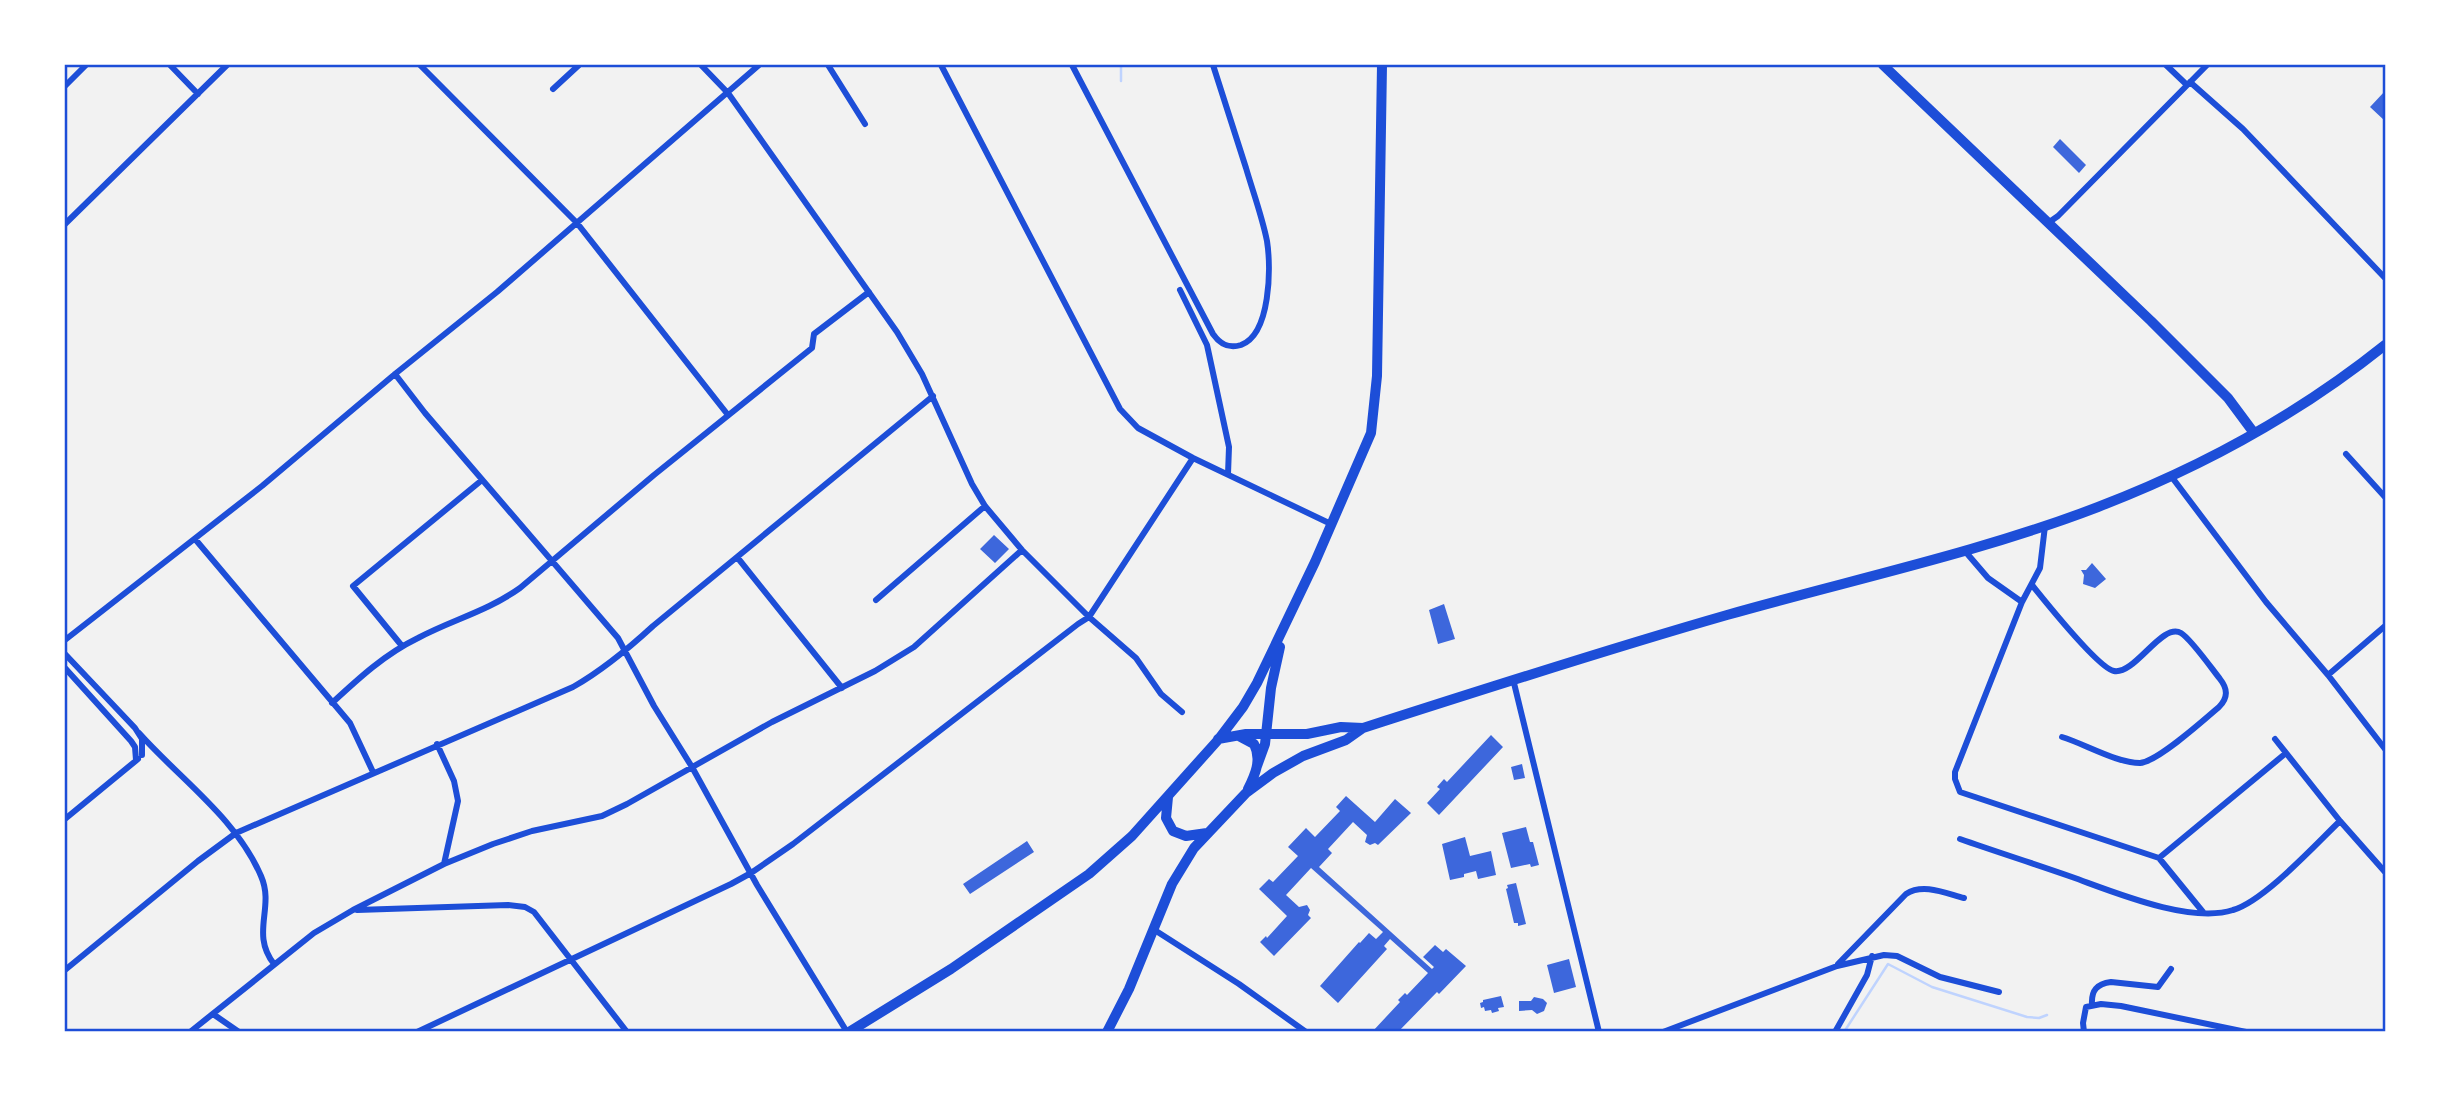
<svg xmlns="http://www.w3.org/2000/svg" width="2450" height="1097" font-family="Figtree,sans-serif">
  <rect width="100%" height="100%" fill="#f2f2f2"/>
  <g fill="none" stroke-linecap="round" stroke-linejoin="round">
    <path stroke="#bfd3fe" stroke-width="2.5" d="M 1121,81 L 1121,65
      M 1844,1032 L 1888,964 L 1932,987 L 2027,1017 L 2039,1018 L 2047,1015"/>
  </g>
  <path fill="#3d67dc" d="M 2385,91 L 2385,121 L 2370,107 Z
    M 2060,139 L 2086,165 L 2079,173 L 2053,147 Z
    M 994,535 L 1009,549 L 995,563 L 980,549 Z
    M 2092,563 L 2106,579 L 2095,588 L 2083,584 L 2084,575 L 2081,570 L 2086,570 Z
    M 1444,604 L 1455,639 L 1438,644 L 1429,610 Z
    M 1491,735 L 1503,747 L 1439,815 L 1427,803 L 1440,789 L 1437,787 L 1444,779 L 1447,782 Z
    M 1522,764 L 1525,778 L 1514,780 L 1511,767 Z
    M 1346,796 L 1375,822 L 1395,799 L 1411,813 L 1378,845 L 1375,843 L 1370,845 L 1365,842 L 1367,835 L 1353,822 L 1328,849 L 1332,853 L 1319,867 L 1432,969 L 1434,967 L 1423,957 L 1435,945 L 1443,952 L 1446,949 L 1466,966 L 1439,994 L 1437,992 L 1398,1032 L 1372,1032 L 1400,1002 L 1398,1000 L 1405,993 L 1407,995 L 1428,973 L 1390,939 L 1384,946 L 1387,949 L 1338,1003 L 1320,986 L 1359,942 L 1360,943 L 1369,933 L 1376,939 L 1383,932 L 1311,868 L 1286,895 L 1299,907 L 1307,905 L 1310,910 L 1308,915 L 1311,918 L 1274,956 L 1260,942 L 1266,936 L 1267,938 L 1287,916 L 1259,889 L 1269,879 L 1273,882 L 1298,856 L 1288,847 L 1306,828 L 1315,837 L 1340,811 L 1336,807 Z
    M 1526,827 L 1530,842 L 1533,842 L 1539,865 L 1531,867 L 1530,864 L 1511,868 L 1502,833 Z
    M 1465,837 L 1470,856 L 1491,851 L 1496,875 L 1478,879 L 1476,871 L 1464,874 L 1464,877 L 1450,880 L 1442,844 Z
    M 1027,841 L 1034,852 L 970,894 L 963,884 Z
    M 1516,883 L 1526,924 L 1518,926 L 1518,923 L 1514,923 L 1506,889 L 1508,888 L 1507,885 Z
    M 1569,959 L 1576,987 L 1554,993 L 1547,965 Z
    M 1501,996 L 1504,1007 L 1498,1008 L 1499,1011 L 1492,1013 L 1491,1010 L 1485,1011 L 1484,1007 L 1481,1008 L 1480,1003 L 1483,1002 L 1483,1000 Z
    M 1534,997 L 1543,999 L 1547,1003 L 1544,1011 L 1537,1014 L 1532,1010 L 1519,1011 L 1519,1001 L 1531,1001 Z"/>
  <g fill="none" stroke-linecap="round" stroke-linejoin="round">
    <path stroke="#1d4ed8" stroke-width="6" d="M 170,65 L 198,94
      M 420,65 L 577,223 L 728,415
      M 701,65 L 728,93 L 897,332 L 922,374 L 972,484 L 985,506 L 1022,550 L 1089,617 L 1136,658 L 1161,694 L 1182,712
      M 828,65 L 865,124
      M 941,65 L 1120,409 L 1138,428 L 1193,458 L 1331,524
      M 1072,65 L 1213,334 C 1220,344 1228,349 1241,345 C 1271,334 1271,267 1267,241 C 1262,216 1253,192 1246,168 C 1235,134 1224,99 1213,65
      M 2166,65 L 2187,85
      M 2190,82 L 2243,129 L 2385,278
      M 65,86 L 86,65
      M 553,89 L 579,65
      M 2048,223 L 2058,216 L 2207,65
      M 65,224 L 227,65
      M 1180,290 L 1207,345 L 1229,447 L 1228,474
      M 395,374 L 425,413 L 618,638 L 654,706 L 692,767 L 757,885 L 847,1032
      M 2346,454 L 2385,497
      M 2171,476 L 2266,602 L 2328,675 L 2385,749
      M 2045,526 L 2040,568 L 2022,602 L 1955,772 L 1955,779 L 1960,792 L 2159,858 L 2286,753
      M 195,539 L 350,723 L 373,772
      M 1964,550 L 1988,578 L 2022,602
      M 737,557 L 842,688
      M 2032,585 C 2045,601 2098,668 2114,671 C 2135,675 2162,622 2181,633 C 2191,639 2212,669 2220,679 C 2228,689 2228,698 2219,707 C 2204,720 2157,762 2140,763 C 2117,763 2085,744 2062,737
      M 876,600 L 985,506
      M 65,640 L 262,486 L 395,374 L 497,292 L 759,65
      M 402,646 L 353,586 L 482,480
      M 65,654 L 135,728 L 142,739 L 142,755
      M 65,668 L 131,741 L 135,747 L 136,760
      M 2328,675 L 2385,626
      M 1513,679 L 1599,1032
      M 332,703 C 359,678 385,654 418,638 C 454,619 486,612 520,588 L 654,475 L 812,348 L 814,334 L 869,292
      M 139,733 C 181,780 236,818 261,876 C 275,908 250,933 274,964
      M 2275,739 L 2340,821 L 2385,872
      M 437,744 L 454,781 L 458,801 L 444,864
      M 65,819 L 138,759
      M 1960,839 C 1997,852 2035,864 2072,877 C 2114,892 2190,924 2233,910 C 2264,901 2315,845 2340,821
      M 2159,858 L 2203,912
      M 357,910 L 508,905 L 525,907 L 534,912 L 627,1032
      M 1153,929 L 1239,984 L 1306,1032
      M 1838,964 L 1906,894 C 1923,883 1945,893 1964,898
      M 65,970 L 198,861 L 236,833 L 573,687 C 603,670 628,649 653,626 L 933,396
      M 2092,1005 C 2091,990 2097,984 2111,982 L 2158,987 L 2171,969
      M 213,1014 L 239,1032
      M 190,1032 L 314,933 L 353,910 L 444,864 L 493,844 L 532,831 L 602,816 L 627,804 L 772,722 L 875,671 L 914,647 L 1022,550
      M 417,1032 L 731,884 L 751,873 L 793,844 L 1078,624 L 1089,617 L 1193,458
      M 1663,1032 L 1837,966 L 1884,955 L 1897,956 L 1940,977 L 1999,992
      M 1835,1032 L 1867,975 L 1872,956
      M 2084,1032 L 2083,1023 L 2086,1007 L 2101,1004 L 2121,1006 L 2246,1032"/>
    <path stroke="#1d4ed8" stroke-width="10" d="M 1883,65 L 2151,321 L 2228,398 L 2254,433
      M 1239,736 L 1254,744 C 1262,760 1255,775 1248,789
      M 1218,739 L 1246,734 L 1307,734 L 1341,727 L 1363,728
      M 1257,766 L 1265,744 L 1271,688 L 1280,647
      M 1168,797 L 1166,818 L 1173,831 L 1186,836 L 1207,833
      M 849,1032 L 951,969 L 1089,874 L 1132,836 L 1218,740 L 1243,707 L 1257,683 L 1315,562 L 1371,433 L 1377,376 L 1382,65
      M 1107,1032 L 1129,989 L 1172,884 L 1194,848 L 1246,793 L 1273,773 L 1303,756 L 1346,740 L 1363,728 C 1484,689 1605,650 1727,615 C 1850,580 1978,553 2098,507 C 2200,468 2300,413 2385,345"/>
  </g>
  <rect width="2450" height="1097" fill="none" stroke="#ffffff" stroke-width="133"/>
  <rect x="66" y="66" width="2318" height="964" fill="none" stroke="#1d4ed8" stroke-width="2.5"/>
</svg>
